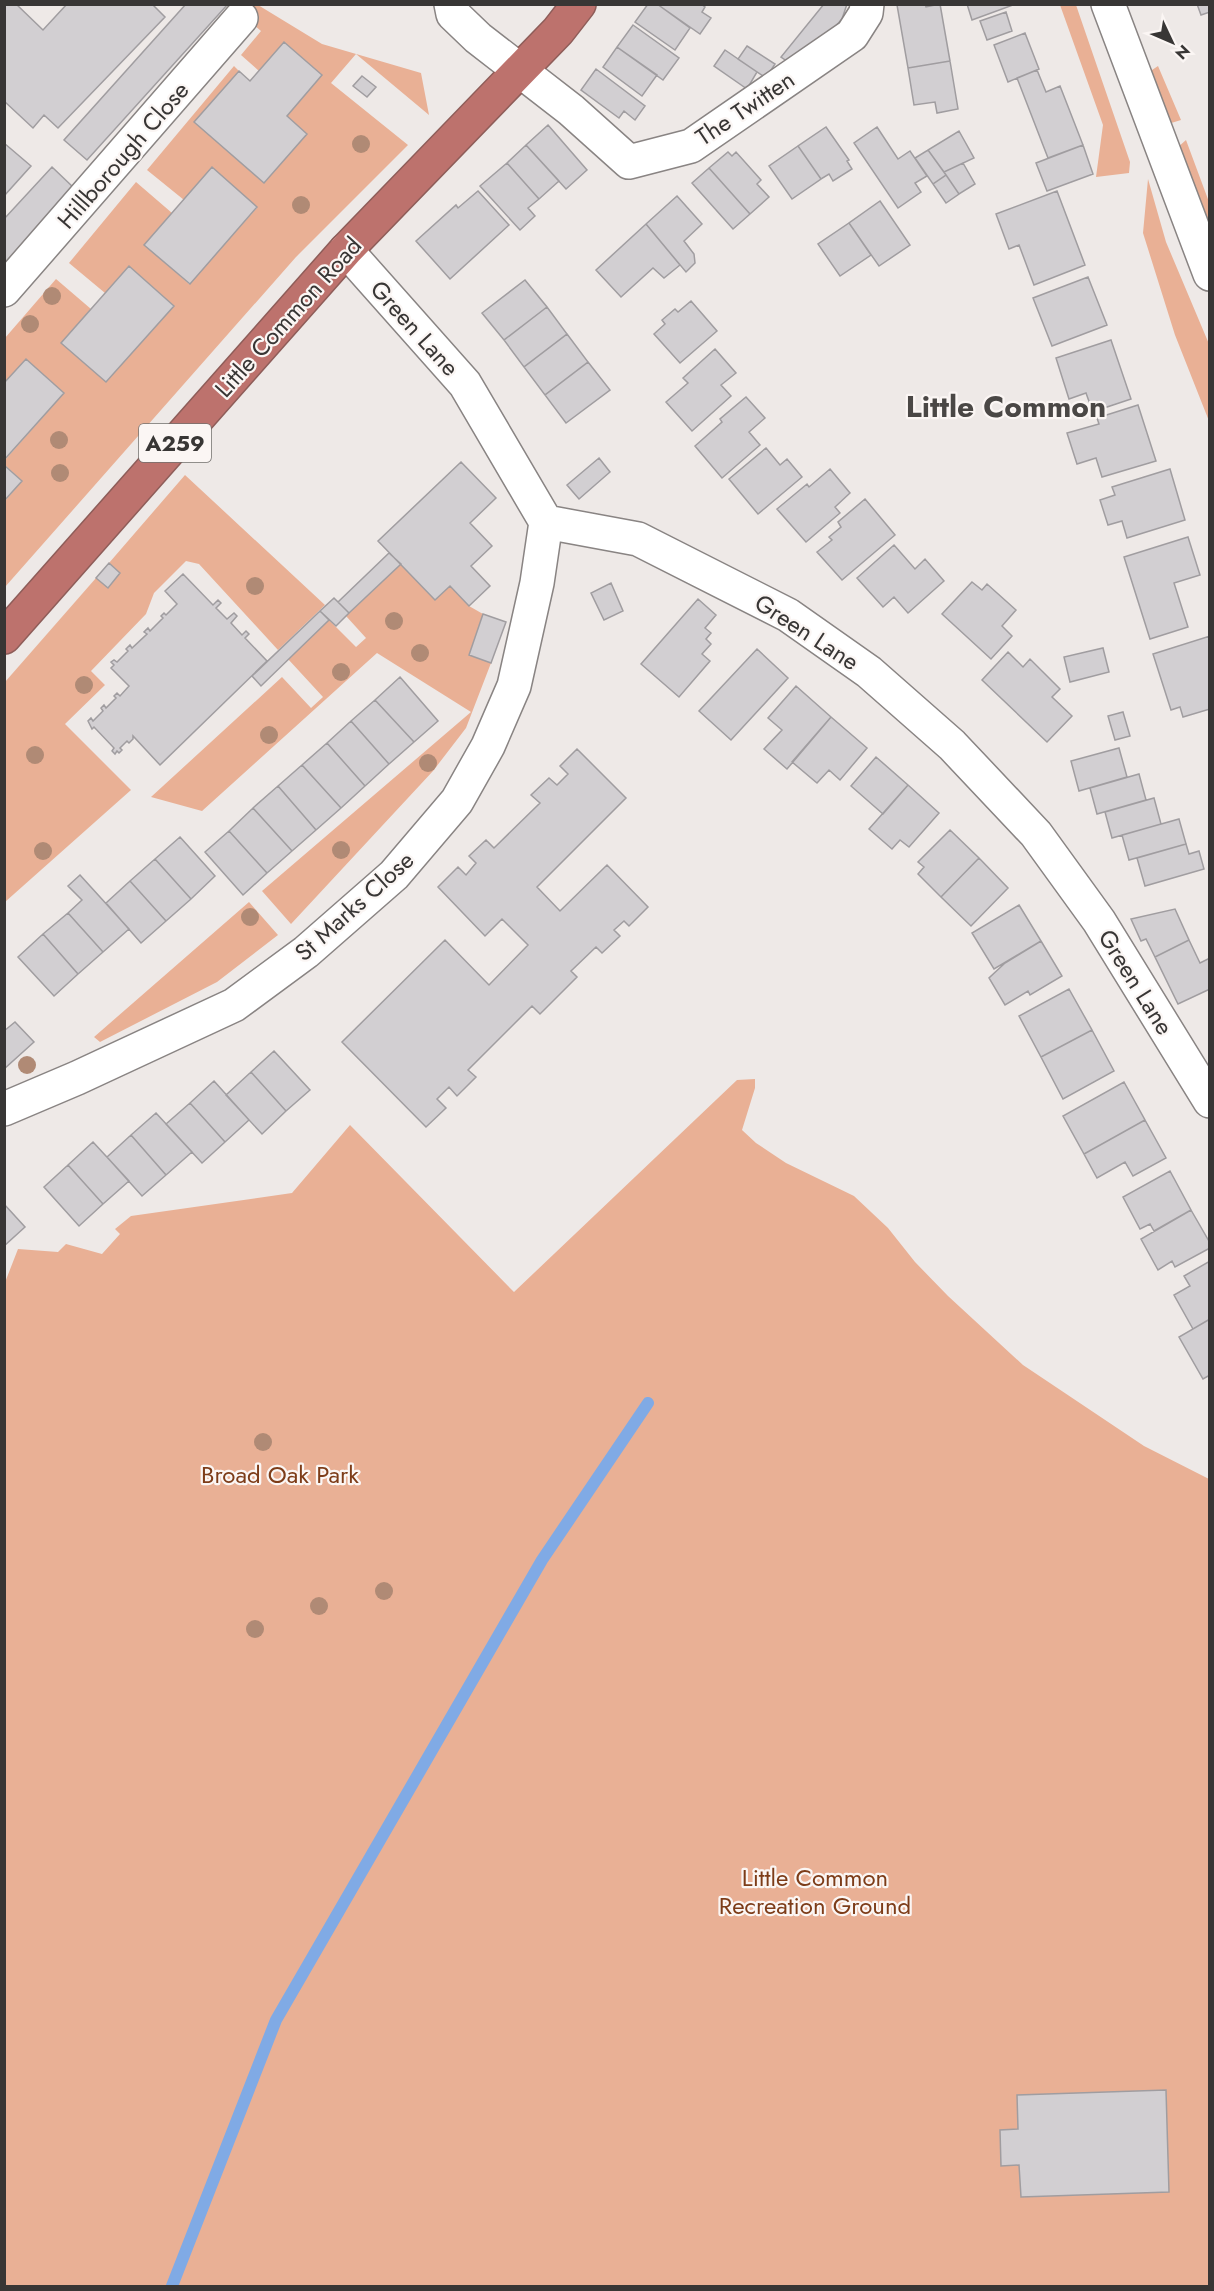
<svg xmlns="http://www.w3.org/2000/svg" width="1214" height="2291" font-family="Jost,sans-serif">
  <rect width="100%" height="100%" fill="#eee9e7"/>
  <path fill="#e9b095" d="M 231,5 L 258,5 L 322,44 L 421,73 L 429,115 L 356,54 L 331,83 L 408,145 L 296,257 L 5,587 L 5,501 L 22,481 L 5,465 L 5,460 L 64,393 L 26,359 L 5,383 L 5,338 L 56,279 L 91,309 L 62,343 L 106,382 L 174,306 L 129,266 L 105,293 L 69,263 L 136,182 L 172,213 L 145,245 L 189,284 L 257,208 L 184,200 L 147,170 L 234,66 L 239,71 L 194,122 L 264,183 L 307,134 L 287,116 L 322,75 L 284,42 L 259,71 L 241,55 L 261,31 Z
    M 1060,5 L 1076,5 L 1130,162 L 1129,173 L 1096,177 L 1103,125 Z
    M 1158,66 L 1181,120 L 1168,124 L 1149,72 Z
    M 1186,140 L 1209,202 L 1209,238 L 1177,148 Z
    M 1148,179 L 1166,242 L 1209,344 L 1209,421 L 1175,335 L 1143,233 Z
    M 185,475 L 325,605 L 278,650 L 199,564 L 186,561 L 154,593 L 146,614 L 91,671 L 105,685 L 65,724 L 131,790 L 5,902 L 5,682 L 96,578 L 108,588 L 120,573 L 109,563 Z
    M 401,564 L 435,600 L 450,586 L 469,606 L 483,614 L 469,655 L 491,663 L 466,728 L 433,771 L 291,924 L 262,891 L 471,712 L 377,653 L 202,811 L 151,797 L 282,677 L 311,708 L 323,697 L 288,659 L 329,620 L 356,647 L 366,638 L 346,616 Z
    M 249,902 L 278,935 L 217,982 L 100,1042 L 94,1037 Z
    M 755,1079 L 755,1088 L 742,1130 L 756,1143 L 786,1163 L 854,1196 L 888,1228 L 915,1262 L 948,1296 L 1023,1365 L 1144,1446 L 1209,1479 L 1209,2286 L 5,2286 L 4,1285 L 18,1249 L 58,1252 L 66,1244 L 102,1254 L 120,1234 L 115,1229 L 131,1216 L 292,1193 L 350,1125 L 514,1292 L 737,1080 Z"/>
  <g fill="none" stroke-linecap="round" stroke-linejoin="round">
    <path stroke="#80aae5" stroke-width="12" d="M 172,2286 L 276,2020 L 542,1560 L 648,1403"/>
  </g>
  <path fill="#d2cfd2" stroke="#a09da0" stroke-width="1.5" d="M 4,4 L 16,4 L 43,30 L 67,4 L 152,4 L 165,17 L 58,128 L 44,115 L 33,128 L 4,101 Z
    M 186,4 L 228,4 L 87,160 L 64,140 Z
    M 648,4 L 657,4 L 690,28 L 675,50 L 635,22 Z
    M 657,4 L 701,4 L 705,7 L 702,12 L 711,18 L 700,34 Z
    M 824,4 L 847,4 L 842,19 L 818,46 L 794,66 L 781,57 Z
    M 925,4 L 926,7 L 940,4 L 950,61 L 908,68 L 897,5 Z
    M 967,4 L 1013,4 L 1013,5 L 972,20 Z
    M 1197,4 L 1210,4 L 1210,12 L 1201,15 Z
    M 1006,12 L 1012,31 L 987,40 L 980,21 Z
    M 633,25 L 679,58 L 663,80 L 617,47 Z
    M 1025,33 L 1039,69 L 1008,82 L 994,45 Z
    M 284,42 L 322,75 L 287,116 L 307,134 L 264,183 L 194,122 L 239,71 L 250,81 Z
    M 747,46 L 775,64 L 766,78 L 738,59 Z
    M 617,47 L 657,75 L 642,96 L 603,67 Z
    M 725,50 L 757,72 L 747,89 L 714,66 Z
    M 950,61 L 958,109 L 937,113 L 935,102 L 914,105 L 908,68 Z
    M 596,69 L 645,106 L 635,120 L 624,111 L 619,118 L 581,90 Z
    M 1037,70 L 1046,92 L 1060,86 L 1083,145 L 1048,158 L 1017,78 Z
    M 362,76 L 376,87 L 367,97 L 353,86 Z
    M 548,125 L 587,170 L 566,189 L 526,145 Z
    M 826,127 L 849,160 L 847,161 L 852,169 L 833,181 L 829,174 L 821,179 L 798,146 Z
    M 877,127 L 898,159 L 910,151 L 927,176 L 915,183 L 921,192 L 898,208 L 854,143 Z
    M 959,131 L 974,158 L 944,172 L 928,150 Z
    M 4,143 L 31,166 L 4,196 Z
    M 526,145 L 559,181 L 539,199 L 507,163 Z
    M 1083,145 L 1093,174 L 1047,191 L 1036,163 Z
    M 798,146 L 821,179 L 792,199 L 769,166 Z
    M 928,150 L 946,175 L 933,184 L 915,158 Z
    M 728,152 L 732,156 L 736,152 L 761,180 L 757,184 L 769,197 L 750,214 L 709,168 Z
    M 507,163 L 539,199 L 528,208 L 535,216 L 520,230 L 480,186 Z
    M 963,163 L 975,184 L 959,194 L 944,172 Z
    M 52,167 L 74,188 L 4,264 L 4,219 Z
    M 212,167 L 257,207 L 190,284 L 144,245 Z
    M 709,168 L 750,214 L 733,229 L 692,183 Z
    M 946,175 L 959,194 L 946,203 L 933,184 Z
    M 478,191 L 509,225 L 450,279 L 416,241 L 456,205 L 458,208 Z
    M 1057,191 L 1085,265 L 1034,285 L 1019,245 L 1009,249 L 996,214 Z
    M 677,196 L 702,224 L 684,241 L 694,254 L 695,263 L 686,272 L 646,224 Z
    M 880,201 L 910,245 L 879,266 L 849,223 Z
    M 849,223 L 871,255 L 840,276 L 818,244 Z
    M 646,224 L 680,265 L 664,278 L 653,268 L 621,297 L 596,270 Z
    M 129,266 L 174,306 L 106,382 L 61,343 Z
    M 1088,277 L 1107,325 L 1052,346 L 1033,298 Z
    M 525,280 L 547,307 L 504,340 L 482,313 Z
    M 691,301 L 717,331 L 680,363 L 654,334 L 665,324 L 662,320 L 675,309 L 678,312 Z
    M 547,307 L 567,334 L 524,367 L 504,340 Z
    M 567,334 L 588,362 L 545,395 L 524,367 Z
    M 1111,340 L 1131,399 L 1101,409 L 1099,404 L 1091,407 L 1086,393 L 1069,399 L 1056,358 Z
    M 715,349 L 736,373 L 721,385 L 731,396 L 692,431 L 666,402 L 688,383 L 683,378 Z
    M 26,359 L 64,393 L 4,460 L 4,383 Z
    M 588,362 L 610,390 L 566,423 L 545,395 Z
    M 746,397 L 765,418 L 749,432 L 760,445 L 722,478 L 695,446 L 722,422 L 720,419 Z
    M 1138,405 L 1156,461 L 1102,477 L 1096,458 L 1077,464 L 1067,433 L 1099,424 L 1097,418 Z
    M 766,448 L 780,465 L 787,459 L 802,477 L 758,514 L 729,479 Z
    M 599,458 L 610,472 L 579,499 L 567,485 Z
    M 461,462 L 496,498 L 470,523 L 492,546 L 471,566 L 490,586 L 469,606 L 450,586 L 435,600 L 378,541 Z
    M 4,465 L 22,481 L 4,501 Z
    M 830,469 L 850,493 L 835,507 L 840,513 L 806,542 L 777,509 L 807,484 L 809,487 Z
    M 1170,469 L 1185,520 L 1127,538 L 1122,521 L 1108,525 L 1100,500 L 1115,495 L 1112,487 Z
    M 865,499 L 895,535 L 842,580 L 817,552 L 832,540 L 829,537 L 841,527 L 838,522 Z
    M 1188,537 L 1200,575 L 1174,583 L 1188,627 L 1150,639 L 1124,557 Z
    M 894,545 L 915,569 L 925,559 L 944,581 L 908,613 L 894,597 L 883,607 L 857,578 Z
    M 389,553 L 401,564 L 349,613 L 338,602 Z
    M 109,563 L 120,573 L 108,588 L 96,578 Z
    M 183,574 L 213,605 L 218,600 L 221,603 L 216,608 L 227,619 L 234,613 L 237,616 L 231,623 L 242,635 L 246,631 L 249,634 L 245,638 L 267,661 L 160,765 L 133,736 L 133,739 L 129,743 L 127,741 L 120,748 L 122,750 L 119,753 L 117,751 L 115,754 L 112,751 L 114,748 L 94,727 L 92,729 L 88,721 L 91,718 L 93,721 L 103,711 L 101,708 L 104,705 L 106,708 L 116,698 L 114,696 L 117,693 L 120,696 L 129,686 L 111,668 L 114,665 L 111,662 L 114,660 L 117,662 L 128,651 L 126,649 L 130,645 L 132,648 L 147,634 L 144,632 L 148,628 L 150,631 L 163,618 L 161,616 L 164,613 L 166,615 L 177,604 L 165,591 Z
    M 972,582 L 982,590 L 987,584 L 1016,610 L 1002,626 L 1012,636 L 991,659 L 942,614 Z
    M 611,583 L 623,611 L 604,620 L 591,593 Z
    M 334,598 L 349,613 L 336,626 L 320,611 Z
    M 698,599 L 716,615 L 705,628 L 711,633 L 706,639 L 711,644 L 702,654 L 710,661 L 679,697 L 641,664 Z
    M 320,611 L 329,620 L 261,686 L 252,676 Z
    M 483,614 L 506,622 L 491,663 L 469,655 Z
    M 1210,636 L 1210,709 L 1183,717 L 1180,707 L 1171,710 L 1153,654 Z
    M 1103,648 L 1109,672 L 1070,682 L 1064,657 Z
    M 757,649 L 788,678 L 731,740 L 699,711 Z
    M 1008,652 L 1023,667 L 1030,659 L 1060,689 L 1052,697 L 1072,716 L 1047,742 L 982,680 Z
    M 400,677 L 438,721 L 414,742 L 375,700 Z
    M 796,686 L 831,717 L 787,769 L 764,749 L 782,730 L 768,718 Z
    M 375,700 L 414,742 L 389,764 L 351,721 Z
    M 1123,712 L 1130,736 L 1115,740 L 1108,716 Z
    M 831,717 L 867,748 L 840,780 L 829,770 L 817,783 L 792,762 Z
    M 351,721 L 389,764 L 365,786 L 327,743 Z
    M 327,743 L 365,786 L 341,808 L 302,765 Z
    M 1119,748 L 1127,777 L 1079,791 L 1071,761 Z
    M 577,749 L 626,798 L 537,887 L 560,911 L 607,865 L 648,907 L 629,926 L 624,921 L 614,930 L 620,936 L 602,953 L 596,947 L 571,971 L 577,977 L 540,1014 L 532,1006 L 468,1070 L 476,1077 L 457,1096 L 449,1087 L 437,1099 L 446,1108 L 426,1127 L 342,1042 L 445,940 L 489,985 L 528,945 L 502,919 L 485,936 L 438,887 L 458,867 L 466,875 L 476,863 L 469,856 L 486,840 L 494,848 L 540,803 L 531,795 L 549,778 L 557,785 L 568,774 L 560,766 Z
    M 876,757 L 908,785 L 883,814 L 851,786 Z
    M 302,765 L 341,808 L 316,830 L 278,786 Z
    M 1139,774 L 1146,800 L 1097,814 L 1090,788 Z
    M 908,785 L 939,813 L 909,847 L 900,840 L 892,849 L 869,829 Z
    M 278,786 L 316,830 L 292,851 L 253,808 Z
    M 1154,798 L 1161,824 L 1112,838 L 1105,812 Z
    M 253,808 L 292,851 L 267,873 L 229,831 Z
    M 1179,819 L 1186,844 L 1129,860 L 1122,835 Z
    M 950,830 L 979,858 L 941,897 L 918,874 L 924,867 L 918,862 Z
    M 229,831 L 267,873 L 243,895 L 205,852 Z
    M 180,837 L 215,876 L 191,899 L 155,859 Z
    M 1186,844 L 1189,854 L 1199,851 L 1204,869 L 1145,886 L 1137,858 Z
    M 979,858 L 1008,888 L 971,926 L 941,897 Z
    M 155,859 L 191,899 L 166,921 L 130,881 Z
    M 80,875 L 129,929 L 103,952 L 68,913 L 82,900 L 68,886 Z
    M 130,881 L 166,921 L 141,943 L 106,903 Z
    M 1019,905 L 1041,941 L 994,969 L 972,933 Z
    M 1175,909 L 1189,940 L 1155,957 L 1146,939 L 1141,941 L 1131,919 Z
    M 68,913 L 103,952 L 78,974 L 43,934 Z
    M 43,934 L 78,974 L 54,996 L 18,957 Z
    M 1189,940 L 1200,963 L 1210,958 L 1210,989 L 1178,1004 L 1155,957 Z
    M 1041,941 L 1062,976 L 1030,995 L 1028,991 L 1005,1005 L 989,978 L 1005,963 Z
    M 1069,989 L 1092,1030 L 1041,1057 L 1019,1016 Z
    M 15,1022 L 34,1042 L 4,1069 L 4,1031 Z
    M 1092,1030 L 1114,1071 L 1063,1099 L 1041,1057 Z
    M 274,1051 L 310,1090 L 286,1111 L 251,1072 Z
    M 251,1072 L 286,1111 L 262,1134 L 226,1095 Z
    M 214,1081 L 249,1120 L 225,1142 L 190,1103 Z
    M 1124,1082 L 1145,1120 L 1084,1154 L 1063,1116 Z
    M 190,1103 L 225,1142 L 202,1163 L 166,1124 Z
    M 156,1113 L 192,1152 L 166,1175 L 131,1135 Z
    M 1145,1120 L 1166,1158 L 1133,1176 L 1125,1162 L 1097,1178 L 1084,1154 Z
    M 131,1135 L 166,1175 L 142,1196 L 107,1157 Z
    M 93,1142 L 129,1181 L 103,1204 L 68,1165 Z
    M 68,1165 L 103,1204 L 79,1226 L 44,1187 Z
    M 1170,1171 L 1191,1210 L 1154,1231 L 1150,1224 L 1140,1229 L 1123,1197 Z
    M 4,1204 L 25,1227 L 4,1246 Z
    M 1191,1210 L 1210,1243 L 1210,1248 L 1175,1267 L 1172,1261 L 1158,1270 L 1141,1239 Z
    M 1210,1261 L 1210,1319 L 1193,1329 L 1174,1295 L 1190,1286 L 1184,1276 Z
    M 1210,1319 L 1210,1375 L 1203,1379 L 1179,1337 Z
    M 1166,2090 L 1169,2192 L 1021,2197 L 1019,2165 L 1001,2166 L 1000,2130 L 1018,2129 L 1017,2095 Z"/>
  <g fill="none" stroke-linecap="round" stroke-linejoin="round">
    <defs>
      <path id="minor" d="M 451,4 L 453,14 L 478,38 L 571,110 L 629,162 L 691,146 L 852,35 L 866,13 L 867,4
        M 1108,4 L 1210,274
        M 346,250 L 465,384 L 546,522 L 638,539 L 788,615 L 869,672 L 952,745 L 1036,834 L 1099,921 L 1210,1101
        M 4,290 L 241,18
        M 4,1109 L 77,1078 L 234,1005 L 306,952 L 394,875 L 457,801 L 488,746 L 514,686 L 537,583 L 546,522"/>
      <path id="highway" d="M 4,637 L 346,250 L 558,31 L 579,4"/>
    </defs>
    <use href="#minor" stroke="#898483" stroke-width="36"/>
    <use href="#highway" stroke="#8e5d59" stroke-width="36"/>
    <use href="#minor" stroke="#fff" stroke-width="33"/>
    <use href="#highway" stroke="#bd726d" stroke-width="33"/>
  </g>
  <g fill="#b08a75">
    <circle cx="361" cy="144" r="9"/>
    <circle cx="301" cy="205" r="9"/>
    <circle cx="52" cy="296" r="9"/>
    <circle cx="30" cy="324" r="9"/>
    <circle cx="59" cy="440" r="9"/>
    <circle cx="60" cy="473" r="9"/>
    <circle cx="255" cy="586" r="9"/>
    <circle cx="394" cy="621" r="9"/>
    <circle cx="420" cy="653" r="9"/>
    <circle cx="341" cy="672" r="9"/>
    <circle cx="84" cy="685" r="9"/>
    <circle cx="269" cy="735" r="9"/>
    <circle cx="35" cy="755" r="9"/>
    <circle cx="428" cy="763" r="9"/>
    <circle cx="341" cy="850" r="9"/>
    <circle cx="43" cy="851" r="9"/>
    <circle cx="250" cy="917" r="9"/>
    <circle cx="27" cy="1065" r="9"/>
    <circle cx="263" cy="1442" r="9"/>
    <circle cx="384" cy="1591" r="9"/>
    <circle cx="319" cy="1606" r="9"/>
    <circle cx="255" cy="1629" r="9"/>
  </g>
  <g text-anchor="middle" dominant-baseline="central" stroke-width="4.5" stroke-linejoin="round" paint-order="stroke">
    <rect fill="#fbf6f4" stroke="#72706e" stroke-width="1.5" x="139" y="424" width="72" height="38" rx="4.5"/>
    <g font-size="22" font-weight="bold" fill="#383635">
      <text x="175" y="443">A259</text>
    </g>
    <g font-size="24" fill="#383635" stroke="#fbf6f4">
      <text transform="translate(745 108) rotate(-34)">The Twitten</text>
      <text transform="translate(123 155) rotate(-49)">Hillborough Close</text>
      <text transform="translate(288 317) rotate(-48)">Little Common Road</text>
      <text transform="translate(415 328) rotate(48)">Green Lane</text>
      <text transform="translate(807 632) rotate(33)">Green Lane</text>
      <text transform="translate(354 906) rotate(-42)">St Marks Close</text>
      <text transform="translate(1136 982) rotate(58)">Green Lane</text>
    </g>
    <g font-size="24" fill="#7d3c18" stroke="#fbf6f4">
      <text x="280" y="1474">Broad Oak Park</text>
      <text x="815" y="1877">Little Common<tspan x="815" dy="28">Recreation Ground</tspan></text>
    </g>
    <g font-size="30" font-weight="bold" fill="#4a4745" stroke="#fbf6f4">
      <text x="1006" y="406">Little Common</text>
    </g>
  </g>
  <rect width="1214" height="2291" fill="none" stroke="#383635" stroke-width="12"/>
  <g transform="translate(1172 42) rotate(134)" stroke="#fbf6f4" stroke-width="4.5" paint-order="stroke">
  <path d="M0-4.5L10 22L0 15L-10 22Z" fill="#383635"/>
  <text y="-9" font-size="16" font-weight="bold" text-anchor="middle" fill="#383635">N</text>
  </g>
</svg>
